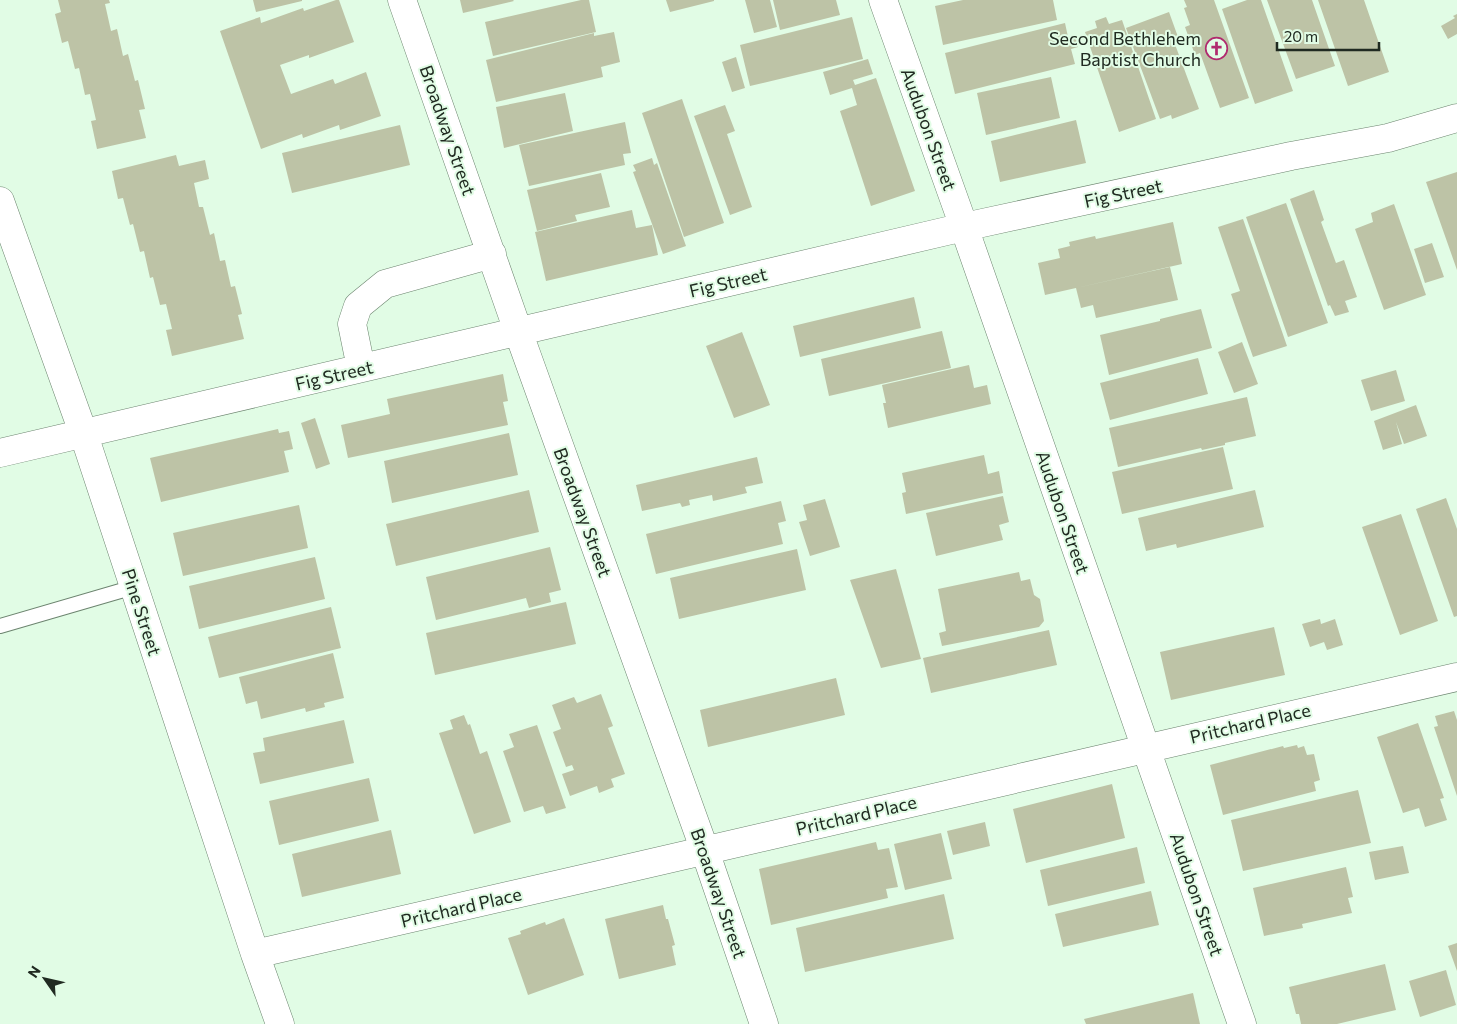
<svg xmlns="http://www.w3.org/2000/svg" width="1457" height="1024" font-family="Commissioner,sans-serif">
  <rect width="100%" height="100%" fill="#e1fce5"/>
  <path fill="#bdc3a6" d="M 58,0 L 109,0 L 110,3 L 105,4 L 111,31 L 117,29 L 123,56 L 128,54 L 135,81 L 138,80 L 145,109 L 139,110 L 146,138 L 97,149 L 91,121 L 96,120 L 90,94 L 85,95 L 79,68 L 75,69 L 68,41 L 62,43 L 55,14 L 61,12 Z
    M 253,0 L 302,0 L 302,1 L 256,12 Z
    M 336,0 L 339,0 L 354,42 L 309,58 L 309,55 L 280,65 L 291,94 L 333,79 L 335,84 L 366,72 L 381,116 L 340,130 L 339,125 L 303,138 L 302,134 L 261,149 L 220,31 L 260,17 L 261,23 L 303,8 L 304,11 Z
    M 460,0 L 513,0 L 514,1 L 463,13 Z
    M 581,0 L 589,0 L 596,32 L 493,56 L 485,22 Z
    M 666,0 L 714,0 L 714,1 L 670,12 Z
    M 745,0 L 770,0 L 777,27 L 754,33 Z
    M 773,0 L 836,0 L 840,15 L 780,30 Z
    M 963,0 L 1053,0 L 1057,20 L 943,45 L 935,6 Z
    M 1184,0 L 1214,0 L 1249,98 L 1220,108 L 1200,53 L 1195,55 L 1185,27 L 1190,25 L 1184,8 L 1187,7 Z
    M 1247,0 L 1261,0 L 1293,91 L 1255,104 L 1222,9 Z
    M 1267,0 L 1312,0 L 1335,66 L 1296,79 Z
    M 1318,0 L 1364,0 L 1389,72 L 1348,86 Z
    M 1169,12 L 1178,37 L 1173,39 L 1199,109 L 1172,119 L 1171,115 L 1160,119 L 1126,28 Z
    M 1457,14 L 1457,34 L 1448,39 L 1441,26 L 1455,18 L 1453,16 Z
    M 852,17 L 863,59 L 750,86 L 740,45 Z
    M 1106,17 L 1109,24 L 1122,20 L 1156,119 L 1119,132 L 1085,32 L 1097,28 L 1095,21 Z
    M 1065,23 L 1068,37 L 1075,35 L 1078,47 L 1071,49 L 1075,64 L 955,94 L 945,53 Z
    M 614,32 L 620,62 L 601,67 L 603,77 L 496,102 L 486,60 L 594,33 L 594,36 Z
    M 736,57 L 745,88 L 732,92 L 722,62 Z
    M 868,59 L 873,74 L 853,80 L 855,85 L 876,78 L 915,191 L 871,206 L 840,111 L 857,105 L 852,88 L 830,95 L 823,72 Z
    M 1051,77 L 1060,118 L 986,135 L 977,93 Z
    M 565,93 L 573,131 L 504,148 L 496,107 Z
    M 682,99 L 724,223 L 684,237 L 642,113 Z
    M 725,105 L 735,131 L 727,134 L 752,207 L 730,215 L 694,116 Z
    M 1076,120 L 1086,163 L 1000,182 L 991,141 Z
    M 625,122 L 631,153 L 623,154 L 625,165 L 529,186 L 519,145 Z
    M 400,125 L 410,165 L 292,193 L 282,153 Z
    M 176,155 L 179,166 L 205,160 L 209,179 L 194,183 L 199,207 L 203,207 L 210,235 L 214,233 L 220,261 L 225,260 L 231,287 L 235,286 L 242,314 L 238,315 L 244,339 L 172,356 L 166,330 L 172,329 L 166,304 L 160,305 L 153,277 L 150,278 L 144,251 L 140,252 L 133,224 L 130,225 L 123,198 L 118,199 L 112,171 Z
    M 652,158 L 654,165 L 657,163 L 686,246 L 663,254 L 633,172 L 636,171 L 633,165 Z
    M 1457,172 L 1457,270 L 1426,182 Z
    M 601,173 L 610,207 L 575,215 L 577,221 L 537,231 L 527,190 Z
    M 1314,190 L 1324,220 L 1321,222 L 1336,263 L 1344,260 L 1357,297 L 1345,301 L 1349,312 L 1335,316 L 1330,305 L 1328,306 L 1290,199 Z
    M 1286,203 L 1328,323 L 1288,337 L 1246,217 Z
    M 1394,204 L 1426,295 L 1384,310 L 1355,229 L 1373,222 L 1371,213 Z
    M 632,210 L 636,228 L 652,225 L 658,255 L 546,281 L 535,232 Z
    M 1243,219 L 1287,346 L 1253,357 L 1231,294 L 1240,291 L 1218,227 Z
    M 1173,222 L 1182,264 L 1045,295 L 1038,263 L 1060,258 L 1058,249 L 1070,246 L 1069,242 L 1095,236 L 1096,239 Z
    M 1432,243 L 1444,277 L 1425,283 L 1414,249 Z
    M 1170,267 L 1178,300 L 1096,318 L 1093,305 L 1081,308 L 1076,288 Z
    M 914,297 L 921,328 L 800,357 L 793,326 Z
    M 1201,309 L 1212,348 L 1109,375 L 1100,335 L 1160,321 L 1160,319 Z
    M 942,331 L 951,368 L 829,396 L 821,359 Z
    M 742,332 L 770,405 L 734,418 L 706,346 Z
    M 1242,342 L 1258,384 L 1234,393 L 1218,352 Z
    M 1198,358 L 1208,394 L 1110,420 L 1100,383 Z
    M 969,365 L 974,388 L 987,385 L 991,404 L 888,428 L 883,403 L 886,403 L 882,385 Z
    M 1396,370 L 1405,401 L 1371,411 L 1361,380 Z
    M 503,374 L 508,401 L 503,402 L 508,425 L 348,458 L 341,425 L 390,414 L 387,399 Z
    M 1247,397 L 1256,436 L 1225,443 L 1225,445 L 1202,450 L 1201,448 L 1118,467 L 1109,428 Z
    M 1416,405 L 1427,436 L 1404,444 L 1396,422 L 1402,444 L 1383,450 L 1374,421 Z
    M 315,418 L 330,464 L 316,469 L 301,423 Z
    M 278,429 L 279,433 L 289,431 L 293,449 L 284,451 L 289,472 L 161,502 L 150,458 Z
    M 509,433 L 518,475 L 392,503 L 384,461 Z
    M 1223,447 L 1233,489 L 1122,514 L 1112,472 Z
    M 984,455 L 988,474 L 999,471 L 1003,493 L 906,514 L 902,493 L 906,492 L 902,473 Z
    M 757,457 L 763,483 L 745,487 L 747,493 L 713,501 L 712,495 L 689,500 L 690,505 L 682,507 L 680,503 L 642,511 L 636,485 Z
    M 529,490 L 539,532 L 396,566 L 386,524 Z
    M 1255,490 L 1264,527 L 1177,548 L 1176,544 L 1146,551 L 1138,518 Z
    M 1003,496 L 1009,522 L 999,525 L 1003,540 L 936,556 L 926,513 Z
    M 1446,498 L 1457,529 L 1457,616 L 1454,617 L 1416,509 Z
    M 825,499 L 840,547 L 810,556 L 799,522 L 807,520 L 803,505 Z
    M 781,501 L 786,521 L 778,523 L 783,544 L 656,574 L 646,534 Z
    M 299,505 L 308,548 L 183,576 L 173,533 Z
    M 1401,514 L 1438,621 L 1400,635 L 1362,527 Z
    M 550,547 L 561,590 L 549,593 L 551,602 L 529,608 L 526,598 L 436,620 L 426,577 Z
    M 797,549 L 806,590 L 679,619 L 670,578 Z
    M 315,557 L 325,599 L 199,629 L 189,586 Z
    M 896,569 L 921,659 L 881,668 L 850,580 Z
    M 1019,572 L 1021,581 L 1030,579 L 1034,595 L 1040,599 L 1044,621 L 1039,627 L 942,646 L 939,633 L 946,631 L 938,589 Z
    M 566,602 L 576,644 L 435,675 L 426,633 Z
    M 331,607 L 341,648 L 219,678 L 208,637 Z
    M 1320,619 L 1321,624 L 1335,619 L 1343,645 L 1327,650 L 1324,642 L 1310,647 L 1302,624 Z
    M 1274,627 L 1285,675 L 1171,700 L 1160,652 Z
    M 1049,630 L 1057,665 L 931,693 L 923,658 Z
    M 333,653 L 344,698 L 324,703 L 325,707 L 306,712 L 305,708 L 261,719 L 257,701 L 246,704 L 239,677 Z
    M 836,678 L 845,715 L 708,747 L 700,710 Z
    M 601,694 L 613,726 L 608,728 L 625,774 L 611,779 L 614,787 L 599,793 L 597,786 L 570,796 L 562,774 L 574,770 L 572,765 L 566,767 L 553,732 L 561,729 L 552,705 L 574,697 L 577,703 Z
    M 1454,711 L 1457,720 L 1457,796 L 1434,727 L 1438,726 L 1435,716 Z
    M 464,715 L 468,725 L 470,724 L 480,754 L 487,751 L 511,822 L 474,834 L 439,733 L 453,729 L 450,720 Z
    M 344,720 L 354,763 L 260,784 L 253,753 L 265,751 L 263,738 Z
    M 1418,723 L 1444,798 L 1440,799 L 1447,820 L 1425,827 L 1419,808 L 1403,813 L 1377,737 Z
    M 537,725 L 566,808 L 546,814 L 543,806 L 524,812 L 503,751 L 514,747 L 509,734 Z
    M 1297,745 L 1298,748 L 1304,746 L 1307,755 L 1314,754 L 1320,780 L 1314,782 L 1316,791 L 1223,815 L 1210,765 L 1283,746 L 1284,748 Z
    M 369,778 L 379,821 L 279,845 L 269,801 Z
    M 1112,784 L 1125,838 L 1026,863 L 1013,809 Z
    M 1358,790 L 1371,843 L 1243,871 L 1231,820 Z
    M 985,822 L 990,846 L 953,855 L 947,831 Z
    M 391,830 L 401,874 L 302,897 L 292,854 Z
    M 941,833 L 952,879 L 905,890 L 894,844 Z
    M 876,842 L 878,850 L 889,848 L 898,887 L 886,889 L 888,898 L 771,925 L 759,869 Z
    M 1403,846 L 1409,873 L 1375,880 L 1369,852 Z
    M 1137,847 L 1145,883 L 1048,906 L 1040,870 Z
    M 1346,867 L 1353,897 L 1348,898 L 1352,913 L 1302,924 L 1303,928 L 1264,936 L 1253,888 Z
    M 1151,891 L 1159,925 L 1063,947 L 1055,914 Z
    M 944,894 L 954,939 L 805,972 L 796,928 Z
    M 663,905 L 666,919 L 668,919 L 675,945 L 672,946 L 676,965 L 619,979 L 605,919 Z
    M 564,918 L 584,975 L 528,995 L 508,938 L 521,934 L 520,931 L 545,922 L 546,925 Z
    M 1457,943 L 1457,971 L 1448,946 Z
    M 1385,964 L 1396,1010 L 1337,1024 L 1301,1024 L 1299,1014 L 1296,1014 L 1289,987 Z
    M 1446,970 L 1456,1005 L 1420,1017 L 1409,981 Z
    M 1193,993 L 1200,1024 L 1086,1024 L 1084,1019 Z"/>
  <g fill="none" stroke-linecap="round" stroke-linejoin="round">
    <defs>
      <path id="service" d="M 0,626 L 134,587"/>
      <path id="minor" d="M 402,0 L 518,331 L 705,851 L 764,1024
        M 883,0 L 964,227 L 1242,1024
        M 0,201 L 84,435 L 255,954 L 280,1024
        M 361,368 L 352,324 L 358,306 L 385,284 L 492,254
        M 0,453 L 964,227 L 1291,156 L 1388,138 L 1457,118
        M 255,954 C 656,863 1056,767 1457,677"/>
    </defs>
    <use href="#service" stroke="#6c846f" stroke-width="16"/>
    <use href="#minor" stroke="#6c846f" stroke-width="29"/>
    <use href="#service" stroke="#fff" stroke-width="14"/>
    <use href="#minor" stroke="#fff" stroke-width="28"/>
  </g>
  <defs>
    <symbol id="church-ring" viewBox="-11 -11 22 22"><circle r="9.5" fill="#e1fce5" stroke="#b02a6e" stroke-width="1.5"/><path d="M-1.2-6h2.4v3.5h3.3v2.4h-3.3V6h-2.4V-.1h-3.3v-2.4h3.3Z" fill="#b02a6e"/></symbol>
  </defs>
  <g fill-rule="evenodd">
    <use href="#church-ring" x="1204" y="36" width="25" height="25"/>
  </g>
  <g text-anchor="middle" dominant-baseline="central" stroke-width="4" stroke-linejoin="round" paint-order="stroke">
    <g font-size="18" fill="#202a21" stroke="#e1fce5" text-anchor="end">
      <text x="1201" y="38">Second Bethlehem<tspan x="1201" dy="21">Baptist Church</tspan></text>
    </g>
    <g font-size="18" fill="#202a21" stroke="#e1fce5">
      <text transform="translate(929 129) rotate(70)">Audubon Street</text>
      <text transform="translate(448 130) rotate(71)">Broadway Street</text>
      <text transform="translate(1123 193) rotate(-12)">Fig Street</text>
      <text transform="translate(728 282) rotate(-13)">Fig Street</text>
      <text transform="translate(334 375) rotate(-13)">Fig Street</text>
      <text transform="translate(583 512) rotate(70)">Broadway Street</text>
      <text transform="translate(1063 512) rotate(71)">Audubon Street</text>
      <text transform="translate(142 612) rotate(72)">Pine Street</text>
      <text transform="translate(1250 723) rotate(-13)">Pritchard Place</text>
      <text transform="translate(856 815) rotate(-13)">Pritchard Place</text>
      <text transform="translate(719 893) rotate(71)">Broadway Street</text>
      <text transform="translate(1197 894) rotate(71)">Audubon Street</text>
      <text transform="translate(461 907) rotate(-13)">Pritchard Place</text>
    </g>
  </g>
  <g transform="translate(45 979) rotate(304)" stroke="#e1fce5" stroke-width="4" paint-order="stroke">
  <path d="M0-4L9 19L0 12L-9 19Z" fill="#202a21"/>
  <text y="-8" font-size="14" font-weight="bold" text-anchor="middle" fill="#202a21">N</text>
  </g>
  <path d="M1277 42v8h102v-8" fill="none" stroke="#202a21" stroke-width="2.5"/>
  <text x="1284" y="42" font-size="15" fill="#202a21" stroke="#e1fce5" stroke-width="4" paint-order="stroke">20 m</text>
</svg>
